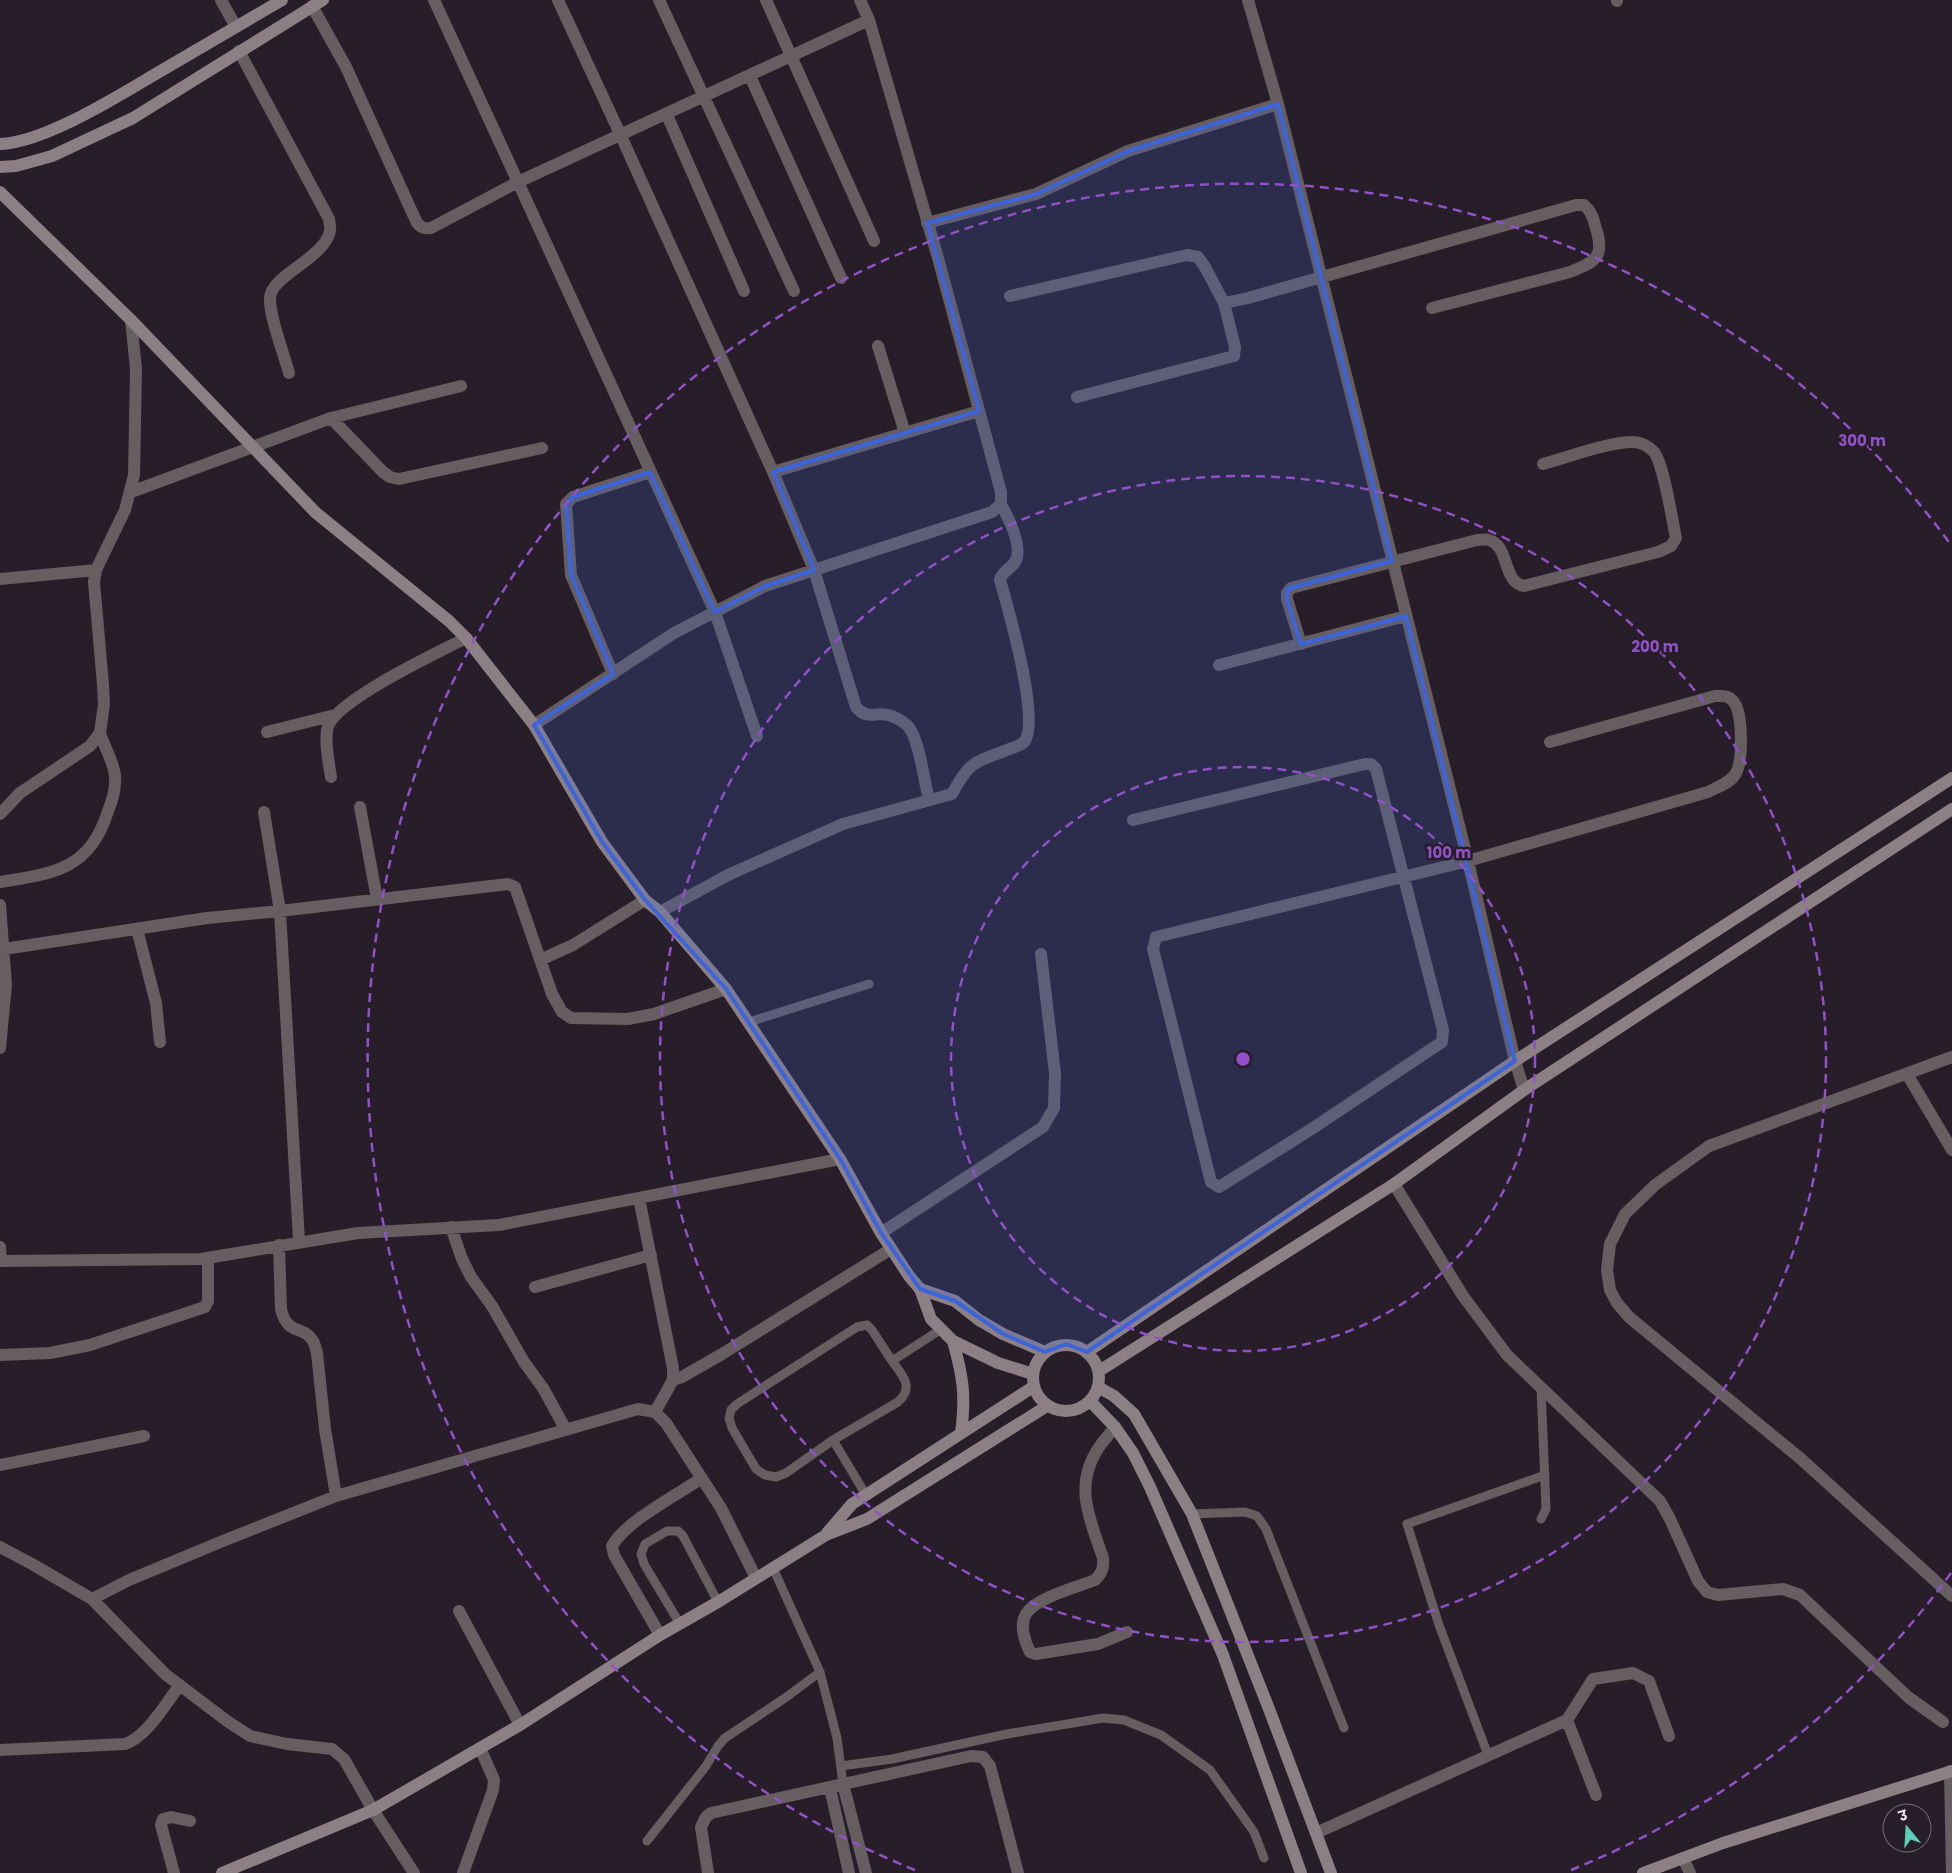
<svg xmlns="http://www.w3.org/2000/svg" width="1952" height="1873" font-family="Poppins,'Noto Sans Devanagari',sans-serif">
  <rect width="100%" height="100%" fill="#281e29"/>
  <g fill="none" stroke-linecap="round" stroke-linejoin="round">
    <path stroke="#665e61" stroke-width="9" d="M 749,1022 L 869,984
      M 892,1361 C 902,1375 915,1387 898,1402 L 833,1440 L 786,1473 L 776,1477 L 765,1475 L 756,1469 L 732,1428 L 729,1418 L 731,1410 L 737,1404 L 857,1327 L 867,1325 L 872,1330 L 892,1361 L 940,1330
      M 1541,1387 L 1546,1509 L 1541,1519
      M 833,1440 L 866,1495
      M 1192,1514 L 1245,1512 L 1257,1516 L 1266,1529 L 1344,1728
      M 773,1568 L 820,1672 L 837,1738 L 843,1784
      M 680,1624 L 644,1564 L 641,1554 L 645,1544 L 667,1531 L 678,1531 L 683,1536 L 718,1602
      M 1488,1755 L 1439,1625 L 1407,1524 L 1545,1475
      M 841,1766 L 892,1759 L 1007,1734 L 1103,1718 L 1124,1720 L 1161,1735 L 1210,1770 L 1254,1832 L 1264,1858
      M 647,1841 L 706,1766 L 718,1746 L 725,1738 L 785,1698 L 820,1672"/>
    <path stroke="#665e61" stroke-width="12" d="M 221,0 L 236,27
      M 434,0 L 518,182 L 869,20
      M 558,0 L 621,136 L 773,472 L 814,570 L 856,707 C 867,720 874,712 888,715 C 894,716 907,723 910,729 C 920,744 924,781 929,800
      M 659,0 L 794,291
      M 766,0 L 874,241
      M 1248,0 L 1278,104 L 1468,861 L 1515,1061 L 1524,1090
      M 1617,0 L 1617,1
      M 312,6 L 346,67 L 417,223 C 422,228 424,229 431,228 L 518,182 L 715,612 L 757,736
      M 239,51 L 329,219 C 329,222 331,228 330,231 C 324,259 271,275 270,298 C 269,316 284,354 289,373
      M 750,76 L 841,278
      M 667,115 L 744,291
      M 927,223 L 1036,194 L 1128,151 L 1278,104
      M 1010,296 L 1187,255 L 1198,257 L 1205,267 L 1224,303 L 1248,298 L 1576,205 L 1584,205 C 1591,211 1593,217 1595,225 C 1605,256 1598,261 1570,272 L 1432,308
      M 878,346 L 905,433
      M 1077,397 L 1234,356 L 1235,347 L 1224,303
      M 331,418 L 383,472 L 390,477 L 399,479 L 542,448
      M 773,472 L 979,411
      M 131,492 L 331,418 L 461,386
      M 0,579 L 96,570
      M 1301,644 L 1287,599 L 1287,593 L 1291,588 L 1477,540 C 1480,540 1486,539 1489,540 C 1510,546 1502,582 1524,586 L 1658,552 L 1671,546 L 1676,538 C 1672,520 1664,465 1654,452 C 1649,447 1641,442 1633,442 C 1609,442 1568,457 1543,464
      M 1219,665 L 1406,616
      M 613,674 L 571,575 L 566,504 L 573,497 L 650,472
      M 534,725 L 674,633 L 765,586 L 992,512 L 1001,504 L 1001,492 L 938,258 L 869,20 L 860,0
      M 267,732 L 335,715
      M 331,777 C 329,764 323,736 329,724 C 343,697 437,653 466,638
      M 360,807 L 377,899
      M 264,812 L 280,911 L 299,1241
      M 0,814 L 20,793 L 90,746 L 100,733 L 104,704 L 103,685 L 94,582 L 96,570 L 125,510 L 134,475 L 136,369 L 131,320
      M 1133,820 L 1365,764 L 1371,764 L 1376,769 L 1443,1030 L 1442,1042 L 1310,1130 L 1219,1187 L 1211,1182 L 1153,949 L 1156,937 L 1468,861 L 1708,792 C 1717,787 1731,783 1736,773 C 1743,760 1743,711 1733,701 C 1728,695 1723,696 1715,696 L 1550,742
      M 0,882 C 52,874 89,870 107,814 C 112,801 116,790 115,776 C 114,763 104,746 100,733
      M 0,905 L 6,985 L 0,1048
      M 660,912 L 728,875 L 843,824 L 952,794 C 967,766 972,762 1002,752 C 1009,749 1017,747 1023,743 C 1043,727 1007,605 1000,580 C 1002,571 1010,570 1015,562 C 1024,548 1008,517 1001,504
      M 137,929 L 156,1003 L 160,1042
      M 4,949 L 207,918 L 280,911 L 508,884 L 515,887 L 552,994 L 562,1012 L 571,1018 L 628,1019 L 654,1014 L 726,989
      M 540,960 L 573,945 L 645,900
      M 1952,1057 L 1709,1146 L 1655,1185 L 1625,1214 L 1610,1244 L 1607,1270 L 1610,1290 L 1617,1303 L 1629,1317 L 1801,1459 L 1952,1596
      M 1907,1074 L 1952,1150
      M 1394,1184 L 1463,1296 L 1507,1355 L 1660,1501 L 1670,1519 L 1698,1581 L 1707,1592 L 1718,1595 L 1783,1589 L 1800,1595 L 1908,1697 L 1943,1722
      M 639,1198 L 673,1368 L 673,1380 L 655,1412
      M 451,1227 L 462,1259 L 471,1277 L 492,1306 L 524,1362 L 543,1388 L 566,1430
      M 881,1233 L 1043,1127 L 1054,1108 L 1055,1073 L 1041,954
      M 279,1245 L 281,1309 C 287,1336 304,1325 313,1341 C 315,1345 316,1349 317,1353 L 325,1429 L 336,1496
      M 0,1247 L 1,1261
      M 0,1261 L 201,1259 L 358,1233 L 499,1225 L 840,1159
      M 535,1287 L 651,1255
      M 0,1355 L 50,1353 L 90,1345 L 205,1307 L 208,1301 L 208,1258
      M 673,1380 L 682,1377 L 722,1354 L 891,1249
      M 1115,1427 C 1109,1435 1101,1443 1096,1452 C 1074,1488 1091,1522 1103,1558 C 1104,1568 1102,1573 1095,1580 C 1077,1587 1035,1598 1026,1614 C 1019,1625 1025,1642 1030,1652 L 1036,1654 L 1098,1644 L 1127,1632
      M 0,1465 L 144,1436
      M 0,1547 L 32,1564 L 92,1599 L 165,1674 L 227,1721 L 250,1736 L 287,1744 L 332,1749 L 344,1759 L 373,1810 L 414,1873
      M 92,1599 L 129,1580 L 218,1543 L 336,1496 L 638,1409 L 655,1412 L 666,1423 L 721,1508 L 756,1578
      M 459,1611 L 520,1725
      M 660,1635 L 614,1555 L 612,1546 C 626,1521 677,1495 702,1478
      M 1567,1720 L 1596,1795
      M 0,1750 L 125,1744 C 147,1737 166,1703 180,1685
      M 1950,1771 L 1952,1873
      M 843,1784 L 866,1873
      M 830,1788 L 849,1873
      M 1316,1833 L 1567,1720 L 1593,1679 L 1633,1673 L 1649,1681 L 1669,1736
      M 1683,1858 L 1690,1873
      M 174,1873 L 161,1825 L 163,1819 L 171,1817 L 190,1821
      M 463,1873 L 493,1790 L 494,1780 L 480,1748
      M 708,1873 L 701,1827 L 706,1817 L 711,1813 L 971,1756 L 983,1757 L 990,1766 L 1018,1873"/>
    <path stroke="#8d8085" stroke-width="12" d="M 0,144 C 44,143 120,95 159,72 C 200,48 241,24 282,0
      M 0,167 L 16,166 L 52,156 L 133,118 L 323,0
      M 0,192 L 131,320 L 315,512 L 449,621 L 466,638 L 534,725 L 602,842 L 645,900 L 660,912 L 726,989 L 840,1159 L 881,1233 L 909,1276 L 920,1289 L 931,1319 L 953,1341 L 998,1363 L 1033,1374
      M 920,1289 L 955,1301 L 979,1320 L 1003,1334 L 1045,1352
      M 953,1341 C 963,1377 966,1395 961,1433
      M1033 1378a33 33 0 1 1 66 0a33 33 0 1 1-66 0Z
      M 1087,1352 L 1515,1061 L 1952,778
      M 1099,1371 L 1394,1184 L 1524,1090 L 1952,809
      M 1098,1387 L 1114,1396 L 1134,1414 L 1192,1514 L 1269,1709 L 1331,1873
      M 1090,1401 L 1115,1427 L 1133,1453 L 1150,1487 L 1223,1655 L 1301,1873
      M 827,1533 L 852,1504 L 1033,1387
      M 222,1873 L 373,1810 L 520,1725 L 660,1635 L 718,1602 L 826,1535 L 867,1519 L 1047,1406
      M 1643,1873 L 1723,1843 L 1952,1771"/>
  </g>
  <path fill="#3c64db" fill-opacity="0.2" stroke="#3c64db" stroke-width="4" stroke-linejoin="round" d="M 1278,104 L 1392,561 L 1288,589 L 1287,599 L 1301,644 L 1406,616 L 1515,1061 L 1087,1352 L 1066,1344 L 1045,1352 L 1003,1334 L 955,1301 L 920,1289 L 881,1233 L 840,1159 L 726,989 L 645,900 L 602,842 L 534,725 L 613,674 L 571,575 L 566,504 L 573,497 L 650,472 L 715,612 L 765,586 L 814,570 L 773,472 L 979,411 L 927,223 L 1036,194 L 1128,151 Z"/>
  <g fill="none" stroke="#9151c8" stroke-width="2.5" stroke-dasharray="9 6">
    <circle cx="1243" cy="1059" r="292"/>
    <circle cx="1243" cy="1059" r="583"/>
    <path d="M1951 1573A875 875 0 0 1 1571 1870M915 1870A875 875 0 1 1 1951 545"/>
  </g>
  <circle cx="1243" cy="1059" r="8" fill="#9151c8" stroke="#281e29" stroke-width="2.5"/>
  <g font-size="15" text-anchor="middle" font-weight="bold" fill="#9151c8" stroke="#281e29" stroke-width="5" stroke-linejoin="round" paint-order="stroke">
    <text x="1862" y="446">300 m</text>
    <text x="1655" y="652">200 m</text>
    <text x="1449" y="858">100 m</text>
  </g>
  <g transform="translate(1907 1828) rotate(342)"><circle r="24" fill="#281e29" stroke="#766d77"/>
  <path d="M0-4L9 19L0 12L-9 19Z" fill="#5dceb9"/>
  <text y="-8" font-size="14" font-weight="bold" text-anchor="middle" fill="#ebe4ec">उ</text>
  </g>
</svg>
